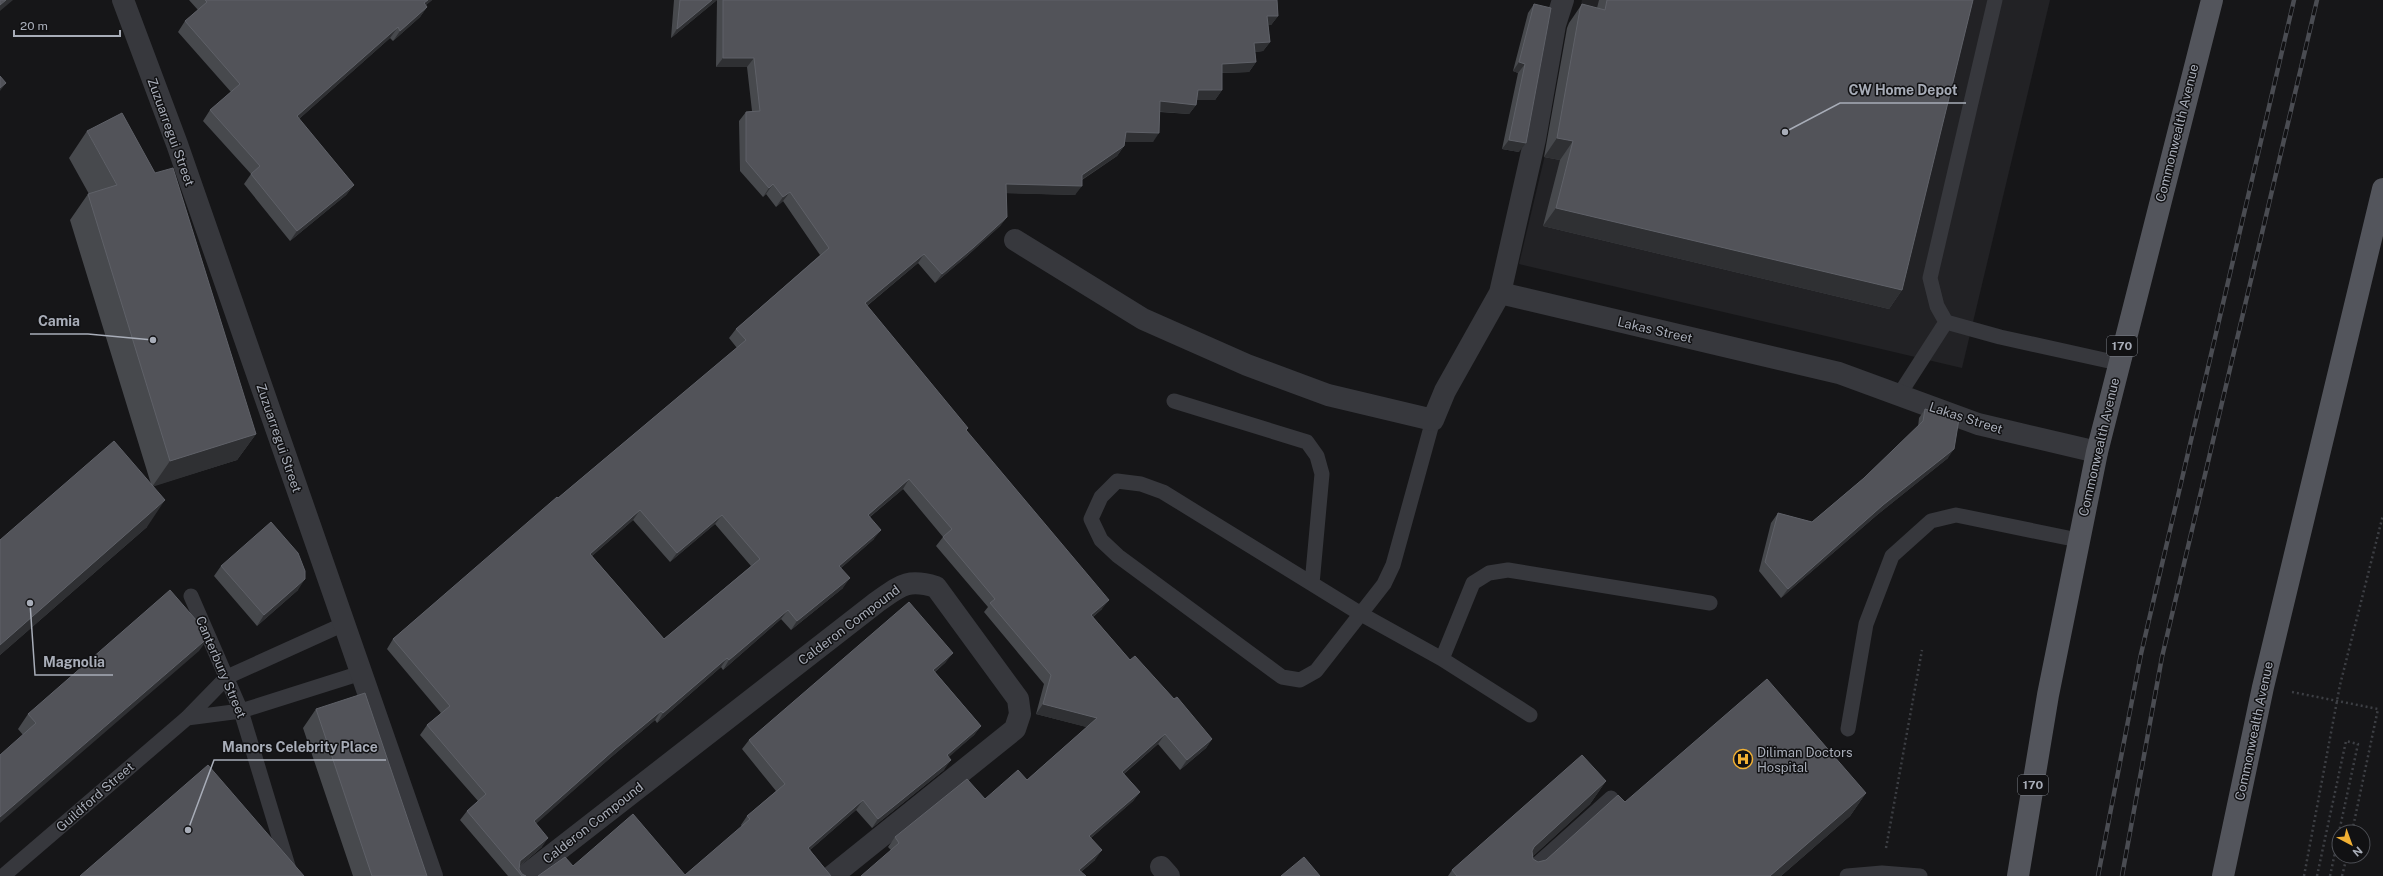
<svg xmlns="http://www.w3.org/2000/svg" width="2383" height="876" font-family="'Public Sans',sans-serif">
  <rect width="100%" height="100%" fill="#161618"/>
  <path fill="#222225" d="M 1582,0 L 2050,0 L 1962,368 L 1519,264 Z"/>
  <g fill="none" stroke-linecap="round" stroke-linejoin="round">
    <path stroke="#3d3f44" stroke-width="2.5" stroke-dasharray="2 3" stroke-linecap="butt" d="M 2292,692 L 2378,709 L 2352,832
      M 1886,848 L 1922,650
      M 2304,876 L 2340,685 L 2383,515
      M 2317,876 L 2346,741 L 2358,744 L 2339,832
      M 2330,876 L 2339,834
      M 2342,876 L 2347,856"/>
    <path stroke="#37383d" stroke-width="15" d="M 1995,0 L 1930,278 L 1937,306 L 1946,322 L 2000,337 L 2118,363
      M 1899,395 L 1946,322
      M 1174,401 L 1307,442 L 1317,456 L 1322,474 L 1312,584
      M 1433,420 L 1393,565 L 1384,584 L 1316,671 L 1300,680 L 1282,677 L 1118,556 L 1101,540 L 1091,519 L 1101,497 L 1117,481 L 1141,484 L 1163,492 L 1361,614 L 1442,659 L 1530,715
      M 191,596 L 241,711 L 291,876
      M 1442,659 L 1473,583 L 1489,573 L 1508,570 L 1710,603
      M 187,718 L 241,711 L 361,673
      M 1848,729 L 1866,624 L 1892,556 L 1931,521 L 1956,515 L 2078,540
      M 3,876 L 187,718 L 227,677 L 344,624
      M 1524,876 L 1611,798
      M 1847,876 L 1882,873 L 1920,876"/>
    <path stroke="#37383d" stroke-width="22" d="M 1015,240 L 1143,319 L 1247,365 L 1328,395 L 1433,420 L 1445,391 L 1500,293 L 1535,139 L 1555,25 L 1563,0
      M 1500,293 L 1839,373 L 1978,424 L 2097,452
      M 1161,867 L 1169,876
      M 525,876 L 877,602 C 900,586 907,578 936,587 L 1018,699 L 1020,714 L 1015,729 L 832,876"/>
    <path stroke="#37383d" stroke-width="22" d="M 123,0 L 177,144 L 432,876"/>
    <path stroke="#53555c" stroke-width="22" d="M 2018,876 L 2048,695 L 2097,452 L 2212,0
      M 2223,876 L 2263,687 L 2383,189"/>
    <defs>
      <path id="rail" d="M 2098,876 L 2141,654 L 2294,0
        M 2122,876 L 2162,657 L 2317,0"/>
    </defs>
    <use href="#rail" stroke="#4a4c52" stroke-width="4.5"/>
    <use href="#rail" stroke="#111113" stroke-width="3" stroke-dasharray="9" stroke-linecap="butt"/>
  </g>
  <path fill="#47494d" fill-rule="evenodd" d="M 189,0 L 432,0 L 426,5 L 427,7 L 420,17 L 393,41 L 390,38 L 299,119 L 354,185 L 346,195 L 290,241 L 244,184 L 251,174 L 203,121 L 210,110 L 231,92 L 178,32 L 185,21 L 198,10 Z
    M 674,0 L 717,0 L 671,38 Z
    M 717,0 L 1277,0 L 1278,16 L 1271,25 L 1268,25 L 1270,42 L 1263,51 L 1255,52 L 1256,62 L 1249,72 L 1222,73 L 1222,90 L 1215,100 L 1197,100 L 1196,105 L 1189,114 L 1160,112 L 1153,142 L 1125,142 L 1124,146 L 1117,156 L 1082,180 L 1075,195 L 1006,193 L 1007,217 L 1000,226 L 967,256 L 935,283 L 918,263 L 867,306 L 966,430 L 1102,609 L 1093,617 L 1130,660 L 1174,699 L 1212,739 L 1206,748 L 1180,770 L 1158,744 L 1124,774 L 1140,792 L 1133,801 L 1091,838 L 1095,860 L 1081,872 L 891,850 L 888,847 L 895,837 L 985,799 L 1027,780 L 1087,727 L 1036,714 L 1044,684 L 984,612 L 988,607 L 936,546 L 943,537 L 903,489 L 870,517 L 874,539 L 841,568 L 843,588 L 791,630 L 781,619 L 723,670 L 721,667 L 657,723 L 655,720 L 609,759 L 536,823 L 542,847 L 520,866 L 519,869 L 522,874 L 526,876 L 508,876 L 460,820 L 467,811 L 478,801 L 420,735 L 427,725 L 441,713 L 387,649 L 393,639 L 558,498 L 737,348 L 729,338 L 736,329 L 820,255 L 783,201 L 776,207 L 766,194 L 763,197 L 740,171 L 739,121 L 746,112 L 752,111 L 747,67 L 716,67 ZM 633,520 L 670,562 L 715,524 L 751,566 L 664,639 L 592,556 Z
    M 1599,0 L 1973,0 L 1902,290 L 1889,309 L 1543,226 L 1560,160 L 1544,157 L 1567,28 L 1569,23 L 1582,4 L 1597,8 Z
    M 1534,4 L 1519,152 L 1502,149 L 1518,73 L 1513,71 L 1528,13 Z
    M 87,131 L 256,434 L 237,460 L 153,486 L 147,527 L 0,655 L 0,540 L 151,484 L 70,220 L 88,194 L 89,194 L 69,158 Z
    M 1925,409 L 1948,458 L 1877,515 L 1781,598 L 1759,571 L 1771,523 L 1778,513 L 1812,522 L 1864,478 L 1918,427 L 1919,418 Z
    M 221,566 L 298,590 L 257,626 L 214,576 Z
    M 199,651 L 23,735 L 18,729 L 28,714 Z
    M 946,662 L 935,672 L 981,726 L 974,735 L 948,757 L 944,770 L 872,828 L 856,810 L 810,850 L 831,876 L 538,876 L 573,866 L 685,875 L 742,827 L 741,825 L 747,816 L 776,791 L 742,749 L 749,740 Z
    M 316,709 L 427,876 L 353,876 L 303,728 Z
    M 1606,781 L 1590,804 L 1533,856 L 1533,859 L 1538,862 L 1546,860 L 1625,802 L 1866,793 L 1850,816 L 1781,876 L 1448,876 L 1452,870 Z"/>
  <path fill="#2f3033" d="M 6,0 L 13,0 L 0,11 L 0,5 Z
    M 428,0 L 432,0 L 417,13 L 424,3 Z
    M 712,0 L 717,0 L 671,38 L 677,29 Z
    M 427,7 L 420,17 L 393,41 L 400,31 Z
    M 1267,16 L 1278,16 L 1271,25 L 1260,26 Z
    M 398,27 L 390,38 L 290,127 L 297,116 Z
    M 1270,42 L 1263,51 L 1248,53 L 1254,43 Z
    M 723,58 L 754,58 L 747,67 L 716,67 Z
    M 1256,62 L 1249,72 L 1215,73 L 1222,64 Z
    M 1519,62 L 1525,64 L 1518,73 L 1513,71 Z
    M 6,83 L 0,91 L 0,88 Z
    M 1198,90 L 1222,90 L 1215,100 L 1191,100 Z
    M 1160,101 L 1196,105 L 1189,114 L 1153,111 Z
    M 1126,132 L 1159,133 L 1153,142 L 1119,142 Z
    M 1557,138 L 1573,141 L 1560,160 L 1544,157 Z
    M 1509,140 L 1526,143 L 1519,152 L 1502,149 Z
    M 1124,146 L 1117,156 L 1075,184 L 1082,175 Z
    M 773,184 L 766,194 L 763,197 L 769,188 Z
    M 1006,184 L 1082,186 L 1075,195 L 999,193 Z
    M 354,185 L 346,195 L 290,241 L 297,231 Z
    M 790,192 L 783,201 L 776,207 L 783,197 Z
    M 1556,208 L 1902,290 L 1889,309 L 1543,226 Z
    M 1007,217 L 1000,226 L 967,256 L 935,283 L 942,274 Z
    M 924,254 L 918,263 L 858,313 L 865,303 Z
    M 256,434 L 237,460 L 152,487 L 170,461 Z
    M 1954,449 L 1948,458 L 1877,515 L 1781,598 L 1788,589 L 1883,505 Z
    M 909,479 L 903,489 L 861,524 L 868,515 Z
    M 165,500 L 147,527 L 0,655 L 0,645 Z
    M 640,510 L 633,520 L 584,563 L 590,554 Z
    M 722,515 L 715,524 L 670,562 L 677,553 Z
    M 881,530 L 874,539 L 833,575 L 839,566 Z
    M 850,578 L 843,588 L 791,630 L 797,621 Z
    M 305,579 L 298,590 L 257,626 L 264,615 Z
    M 1109,600 L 1102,609 L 1084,624 L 1091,615 Z
    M 788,610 L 781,619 L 723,670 L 729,660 Z
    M 210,636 L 199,651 L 0,823 L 0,817 Z
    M 953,653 L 946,662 L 926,679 L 933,670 Z
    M 727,658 L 721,667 L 657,723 L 663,713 Z
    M 1043,704 L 1097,718 L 1090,728 L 1036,714 Z
    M 661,711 L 655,720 L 609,759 L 528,831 L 534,821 L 615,749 Z
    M 981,726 L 974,735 L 940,765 L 947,755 Z
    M 1165,734 L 1158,744 L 1115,781 L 1122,772 Z
    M 1212,739 L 1206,748 L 1180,770 L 1187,760 Z
    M 951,760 L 944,770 L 872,828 L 878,819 Z
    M 1606,781 L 1590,804 L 1518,870 L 1534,847 Z
    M 1140,792 L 1133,801 L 1083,845 L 1089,836 Z
    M 1866,793 L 1850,816 L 1781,876 L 1770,876 Z
    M 863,800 L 856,810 L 802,857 L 808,848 Z
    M 548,838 L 542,847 L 516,869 L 520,861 Z
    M 1102,850 L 1095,860 L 1076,876 L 1079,870 Z"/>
  <path fill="#525359" stroke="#5f6168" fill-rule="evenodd" d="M 0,0 L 6,0 L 0,5 Z
    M 205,0 L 428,0 L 424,3 L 427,7 L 400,31 L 398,27 L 297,116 L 354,185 L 297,231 L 251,174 L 260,166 L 210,110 L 240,84 L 185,21 L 207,2 Z
    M 680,0 L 712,0 L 677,29 Z
    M 723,0 L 1277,0 L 1278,16 L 1267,16 L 1270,42 L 1254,43 L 1256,62 L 1222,64 L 1222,90 L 1198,90 L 1196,105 L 1160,101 L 1159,133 L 1126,132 L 1124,146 L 1082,175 L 1082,186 L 1006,184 L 1007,217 L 974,247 L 942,274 L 924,254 L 865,303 L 968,428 L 966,430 L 1109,600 L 1091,615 L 1130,660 L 1135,656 L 1174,699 L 1177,697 L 1212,739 L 1187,760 L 1165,734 L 1122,772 L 1140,792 L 1089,836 L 1102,850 L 1079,870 L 1086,876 L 861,876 L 899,843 L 895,837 L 967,779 L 985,799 L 1018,770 L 1027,780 L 1097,718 L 1043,704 L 1051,675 L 990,603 L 995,599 L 943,537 L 952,529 L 909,479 L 868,515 L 881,530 L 839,566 L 850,578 L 797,621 L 788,610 L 729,660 L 727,658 L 663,713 L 661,711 L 615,749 L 534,821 L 548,838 L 520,861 L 519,869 L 522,874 L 526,876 L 522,876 L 467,811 L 486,794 L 427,725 L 450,706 L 393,639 L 557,497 L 558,498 L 746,340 L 736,329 L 829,248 L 790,192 L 783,197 L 773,184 L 769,188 L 746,161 L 746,112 L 760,111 L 754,58 L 723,58 ZM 640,510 L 677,553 L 722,515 L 760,559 L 664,639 L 590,554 Z
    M 1607,0 L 1973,0 L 1902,290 L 1556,208 L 1573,141 L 1557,138 L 1580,9 L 1582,4 L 1605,10 Z
    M 1534,4 L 1551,8 L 1526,143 L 1509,140 L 1525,64 L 1519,62 Z
    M 0,76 L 6,83 L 0,88 Z
    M 122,113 L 155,173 L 173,168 L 256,434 L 170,461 L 88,194 L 117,185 L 87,131 Z
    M 1925,409 L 1959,419 L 1954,449 L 1883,505 L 1788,589 L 1765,562 L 1778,513 L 1812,522 L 1864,478 L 1923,421 Z
    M 114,441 L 165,500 L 0,645 L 0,540 Z
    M 271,522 L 298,553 L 305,571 L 305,579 L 264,615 L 221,566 Z
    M 170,590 L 210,636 L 0,817 L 0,755 L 36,723 L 28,714 Z
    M 909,602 L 953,653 L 933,670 L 981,726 L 947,755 L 951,760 L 878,819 L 863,800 L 808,848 L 831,876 L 538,876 L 565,857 L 573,866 L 633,814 L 685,875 L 750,819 L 747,816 L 785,784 L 749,740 Z
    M 1767,679 L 1866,793 L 1770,876 L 1457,876 L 1452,870 L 1582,755 L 1606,781 L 1534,847 L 1532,851 L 1533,859 L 1538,862 L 1546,860 L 1618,795 L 1625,802 Z
    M 365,693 L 427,876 L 372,876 L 316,709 Z
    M 208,765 L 304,876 L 80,876 Z
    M 1304,857 L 1320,876 L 1281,876 Z"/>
  <defs>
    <symbol id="hospital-ring" viewBox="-11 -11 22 22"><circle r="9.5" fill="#111113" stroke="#f2b134" stroke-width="1.5"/><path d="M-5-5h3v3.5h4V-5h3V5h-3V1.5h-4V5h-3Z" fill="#f2b134"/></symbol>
  </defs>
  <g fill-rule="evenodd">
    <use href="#hospital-ring" x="1732" y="748" width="22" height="22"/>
  </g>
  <g text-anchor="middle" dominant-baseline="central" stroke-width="3" stroke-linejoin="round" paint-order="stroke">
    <g fill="#111113" stroke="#7b7e86" stroke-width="1">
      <rect x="2107" y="336" width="30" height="20" rx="3"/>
      <rect x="2018" y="775" width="30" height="20" rx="3"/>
    </g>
    <g font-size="12" font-weight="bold" fill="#a8adb8">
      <text x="2122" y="346">170</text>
      <text x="2033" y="785">170</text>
    </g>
    <g font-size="13" fill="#a8adb8" stroke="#111113">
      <text transform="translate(171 132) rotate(70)">Zuzuarregui Street</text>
      <text transform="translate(2177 133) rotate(-76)">Commonwealth Avenue</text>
      <text transform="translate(1655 330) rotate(13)">Lakas Street</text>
      <text transform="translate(1966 418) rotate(18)">Lakas Street</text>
      <text transform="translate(279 438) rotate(71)">Zuzuarregui Street</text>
      <text transform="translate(2099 447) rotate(-77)">Commonwealth Avenue</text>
      <text transform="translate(849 625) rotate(-37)">Calderon Compound</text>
      <text transform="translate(221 667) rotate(67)">Canterbury Street</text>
      <text transform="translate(2254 731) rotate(-78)">Commonwealth Avenue</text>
      <text transform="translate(95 797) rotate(-41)">Guildford Street</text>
      <text transform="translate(593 823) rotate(-38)">Calderon Compound</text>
    </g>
    <g font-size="13" fill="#a8adb8" stroke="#111113" text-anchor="start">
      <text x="1757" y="752">Diliman Doctors<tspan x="1757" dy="15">Hospital</tspan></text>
    </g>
  </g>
  <path fill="none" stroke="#a8adb8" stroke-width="1.5" d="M1785 132L1840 103H1966M153 340L88 334H30M30 603L35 675H113M188 830L214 760H386"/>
  <g fill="#a8adb8" stroke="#111113" stroke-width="1.5">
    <circle cx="1785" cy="132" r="4"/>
    <circle cx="153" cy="340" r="4"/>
    <circle cx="30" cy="603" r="4"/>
    <circle cx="188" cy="830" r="4"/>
  </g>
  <g font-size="14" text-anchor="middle" font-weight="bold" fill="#a8adb8" stroke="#111113" stroke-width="3" stroke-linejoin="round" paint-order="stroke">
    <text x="1903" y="95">CW Home Depot</text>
    <text x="59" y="326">Camia</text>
    <text x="74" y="667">Magnolia</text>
    <text x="300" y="752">Manors Celebrity Place</text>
  </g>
  <g transform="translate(2351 844) rotate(139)"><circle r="19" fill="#111113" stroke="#4d4f55"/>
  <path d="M0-3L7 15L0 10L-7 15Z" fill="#f2b134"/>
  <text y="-6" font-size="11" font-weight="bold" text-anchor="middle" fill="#a8adb8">N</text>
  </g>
  <path d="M14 30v6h106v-6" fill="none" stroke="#a8adb8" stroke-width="2"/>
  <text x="20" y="30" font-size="12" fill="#a8adb8" stroke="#111113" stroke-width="3" paint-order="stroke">20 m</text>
</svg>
